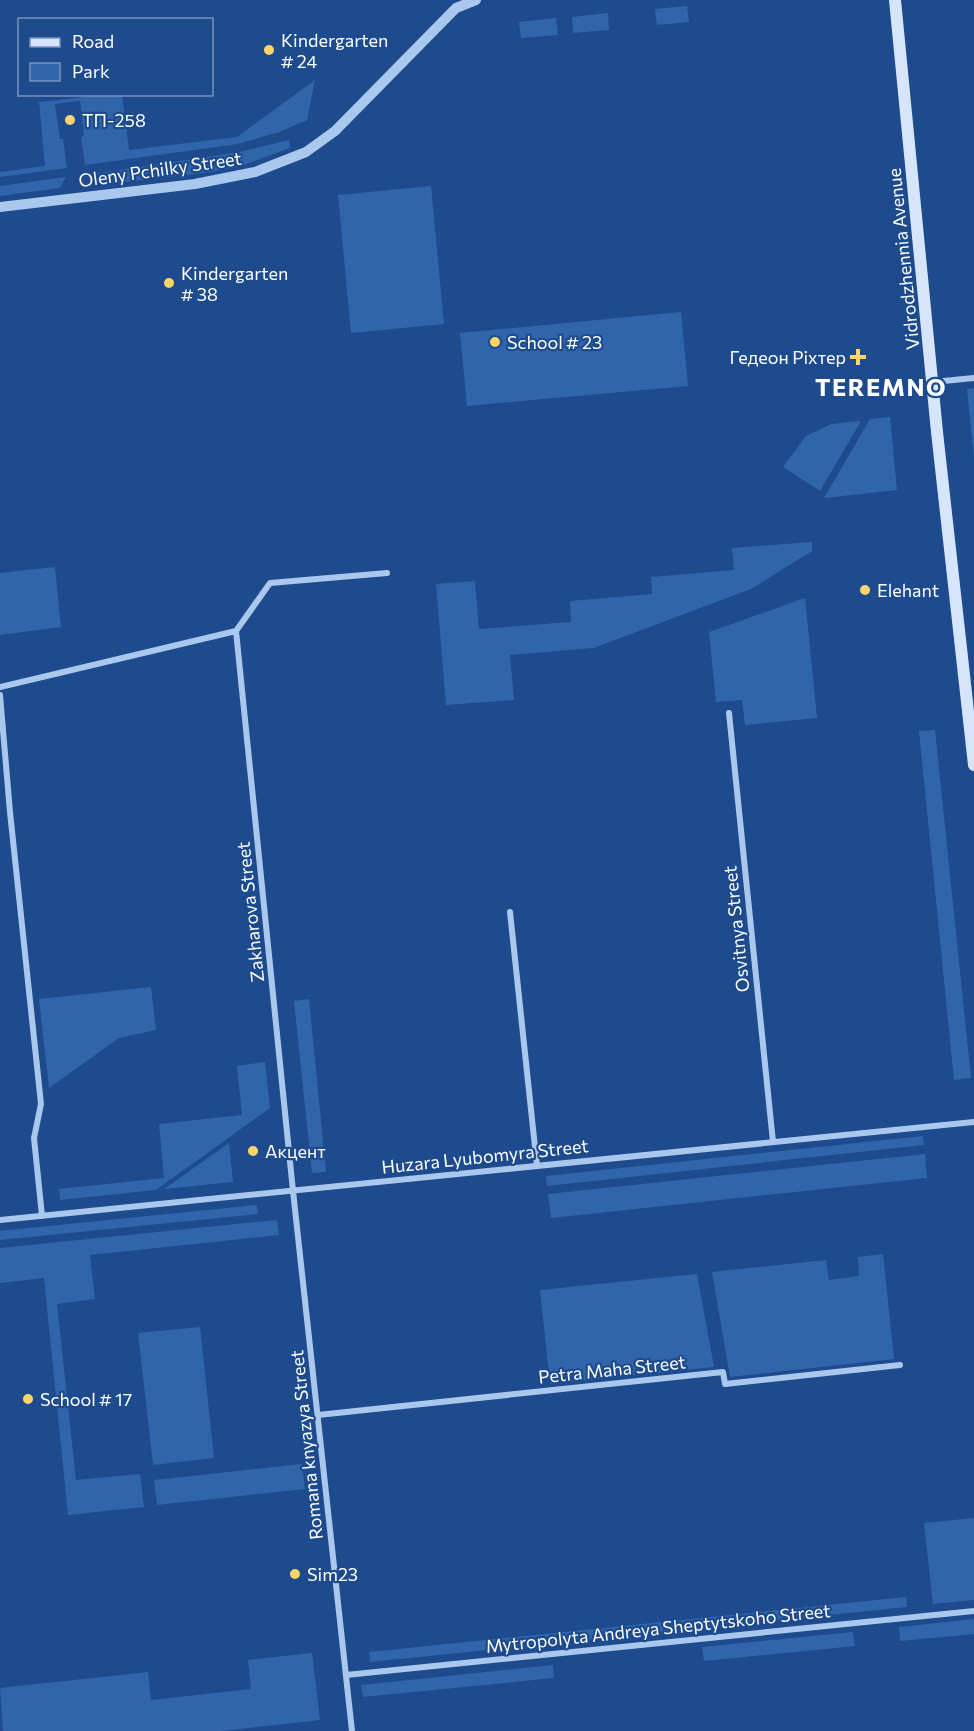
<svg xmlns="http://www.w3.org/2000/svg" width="974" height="1731" font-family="Commissioner,sans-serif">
  <rect width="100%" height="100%" fill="#1d4b8d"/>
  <path fill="#3065ab" d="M 687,6 L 689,22 L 657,25 L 655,9 Z
    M 608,13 L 609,30 L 573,33 L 572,17 Z
    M 556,18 L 558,35 L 521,38 L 519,22 Z
    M 315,80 L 307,120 L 279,132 L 238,144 L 85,165 L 81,137 L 84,136 L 80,101 L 55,104 L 60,139 L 63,139 L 67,168 L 0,177 L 0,172 L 45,166 L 39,102 L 102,95 L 122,95 L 129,150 L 237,137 Z
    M 289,140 L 290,148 L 241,166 L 211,172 L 99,185 L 86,175 L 240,152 Z
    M 66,177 L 60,188 L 0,196 L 0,186 Z
    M 431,186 L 444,324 L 351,333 L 338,195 Z
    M 681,312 L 688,386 L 467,406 L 460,333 Z
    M 974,388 L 974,458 L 967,389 Z
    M 890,417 L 897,490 L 824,498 L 870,419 Z
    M 861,421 L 820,491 L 783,467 L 806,436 L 831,424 Z
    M 812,542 L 812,551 L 751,589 L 594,648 L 510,655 L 514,700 L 446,705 L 436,584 L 475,581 L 479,629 L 571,622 L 570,601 L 652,594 L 651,577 L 734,570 L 732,548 Z
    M 55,567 L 61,627 L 0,635 L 0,573 Z
    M 805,598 L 817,718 L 745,725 L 742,700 L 716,702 L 709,632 Z
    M 935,730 L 971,1078 L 954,1080 L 919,731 Z
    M 151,987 L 156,1030 L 119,1038 L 49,1088 L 39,999 Z
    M 309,999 L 326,1172 L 312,1173 L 294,1001 Z
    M 265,1062 L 270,1108 L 156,1190 L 60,1200 L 59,1189 L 164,1178 L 159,1124 L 242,1115 L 237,1066 Z
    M 923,1136 L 924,1145 L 547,1186 L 546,1176 Z
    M 229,1143 L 233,1182 L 164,1189 Z
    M 925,1154 L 927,1178 L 551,1218 L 548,1194 Z
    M 257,1205 L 258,1214 L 0,1240 L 0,1231 Z
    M 277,1220 L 279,1235 L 90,1255 L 95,1299 L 57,1304 L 76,1480 L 140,1474 L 144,1507 L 68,1515 L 44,1278 L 0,1283 L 0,1248 Z
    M 883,1254 L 894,1359 L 730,1377 L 712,1272 L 826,1260 L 829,1280 L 859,1276 L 858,1257 Z
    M 697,1274 L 714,1367 L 550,1384 L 540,1290 Z
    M 200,1327 L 214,1458 L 153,1465 L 138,1333 Z
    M 302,1464 L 305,1489 L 157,1505 L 154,1480 Z
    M 974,1518 L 974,1600 L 933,1604 L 924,1523 Z
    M 906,1597 L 907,1607 L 370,1662 L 369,1652 Z
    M 974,1619 L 974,1634 L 900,1641 L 899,1627 Z
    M 853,1632 L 855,1646 L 704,1661 L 702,1647 Z
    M 312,1653 L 320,1720 L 222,1731 L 3,1731 L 0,1688 L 148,1672 L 151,1700 L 251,1689 L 248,1660 Z
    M 553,1665 L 554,1678 L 363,1697 L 361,1685 Z"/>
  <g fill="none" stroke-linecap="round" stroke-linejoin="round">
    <path stroke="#aac7ed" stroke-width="6" d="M 933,382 L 974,378
      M 236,631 L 293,1191 L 352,1731
      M 0,687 L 236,631 L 270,583 L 387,573
      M 0,695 L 10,812 L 41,1104 L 34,1138 L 42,1216
      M 729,713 L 773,1142
      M 510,912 L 537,1166
      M 0,1220 L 974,1122
      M 318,1415 L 723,1372 L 725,1384 L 900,1365
      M 346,1675 L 974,1611"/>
    <path stroke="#aac7ed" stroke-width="10" d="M 0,207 L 195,184 L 255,172 L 306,152 L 335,131 L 456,8 L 476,0"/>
    <path stroke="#d6e5f9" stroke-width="12" d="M 895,0 L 937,432 L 974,765"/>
  </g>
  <g fill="#fdd568" stroke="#1d4b8d" stroke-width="2">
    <circle cx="269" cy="50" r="6"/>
    <circle cx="70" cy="120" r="6"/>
    <circle cx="169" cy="283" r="6"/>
    <circle cx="495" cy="342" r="6"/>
    <path d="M855 348h6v6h6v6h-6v6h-6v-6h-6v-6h6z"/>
    <circle cx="865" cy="590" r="6"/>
    <circle cx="253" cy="1151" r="6"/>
    <circle cx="28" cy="1399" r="6"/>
    <circle cx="295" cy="1574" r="6"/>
  </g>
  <g text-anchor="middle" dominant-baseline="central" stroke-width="4.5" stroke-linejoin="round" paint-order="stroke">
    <g font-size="18" fill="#fff" stroke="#1d4b8d" text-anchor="start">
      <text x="281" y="40">Kindergarten<tspan x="281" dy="21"># 24</tspan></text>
      <text x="82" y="120">ТП-258</text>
      <text x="181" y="273">Kindergarten<tspan x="181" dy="21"># 38</tspan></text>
      <text x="507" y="342">School # 23</text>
      <text x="846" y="357" text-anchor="end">Гедеон Ріхтер</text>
      <text x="877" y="590">Elehant</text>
      <text x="265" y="1151">Акцент</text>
      <text x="40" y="1399">School # 17</text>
      <text x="307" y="1574">Sim23</text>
    </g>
    <g font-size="18" fill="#fff" stroke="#1d4b8d">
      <text transform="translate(160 169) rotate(-8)">Oleny Pchilky Street</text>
      <text transform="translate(903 259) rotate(-96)">Vidrodzhennia Avenue</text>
      <text transform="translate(250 912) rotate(-96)">Zakharova Street</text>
      <text transform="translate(736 929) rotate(-96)">Osvitnya Street</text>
      <text transform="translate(485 1156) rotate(-6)">Huzara Lyubomyra Street</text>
      <text transform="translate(612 1369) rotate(-6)">Petra Maha Street</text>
      <text transform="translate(306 1445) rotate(-96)">Romana knyazya Street</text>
      <text transform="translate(658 1628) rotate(-6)">Mytropolyta Andreya Sheptytskoho Street</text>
    </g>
    <g font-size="24" font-weight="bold" letter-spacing="1.5" fill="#fff" stroke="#1d4b8d">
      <text x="881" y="386">TEREMNO</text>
    </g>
  </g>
  <rect x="18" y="18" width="195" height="78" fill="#1d4b8d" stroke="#7793bb" stroke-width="1.5"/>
  <rect x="30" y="38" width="30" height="9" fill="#d6e5f9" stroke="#7793bb" stroke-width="1.5"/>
  <text x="72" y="48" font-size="18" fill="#ffffff">Road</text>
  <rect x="30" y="63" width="30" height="18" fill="#3065ab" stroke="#7793bb" stroke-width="1.5"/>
  <text x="72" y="78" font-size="18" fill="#ffffff">Park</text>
</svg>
